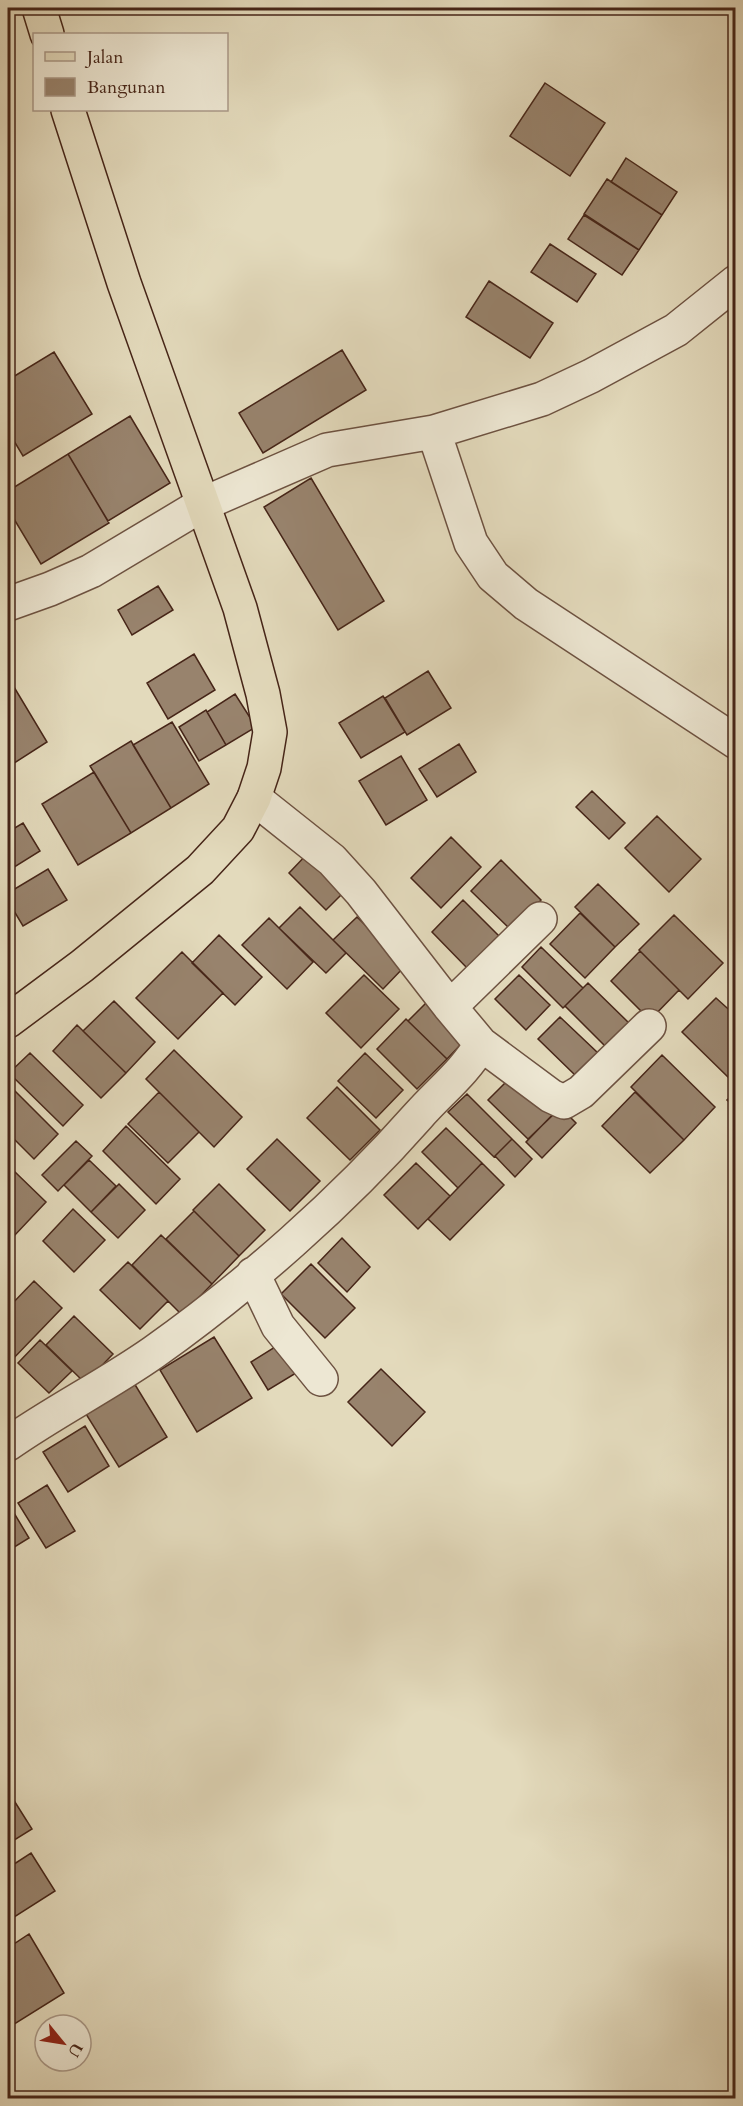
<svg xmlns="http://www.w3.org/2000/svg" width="743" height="2106" font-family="Cardo,serif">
  <rect width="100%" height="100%" fill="#e3dabc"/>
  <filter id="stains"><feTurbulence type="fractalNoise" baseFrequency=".00333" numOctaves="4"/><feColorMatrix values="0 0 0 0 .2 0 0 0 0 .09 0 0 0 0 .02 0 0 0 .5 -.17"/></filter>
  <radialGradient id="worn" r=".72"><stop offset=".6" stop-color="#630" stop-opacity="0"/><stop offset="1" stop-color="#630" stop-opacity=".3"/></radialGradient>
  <path fill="#98836d" stroke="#462518" stroke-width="1.5" d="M 545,83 L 605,123 L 570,176 L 510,136 Z
    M 626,158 L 677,192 L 662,215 L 611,182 Z
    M 607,179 L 662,215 L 639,250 L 584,214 Z
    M 584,215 L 639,250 L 622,275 L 568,239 Z
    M 550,244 L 596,274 L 577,302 L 531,272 Z
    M 489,281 L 553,323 L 530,358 L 466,317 Z
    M 342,350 L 366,390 L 263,453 L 239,413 Z
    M 54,352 L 92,414 L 23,456 L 8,431 L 8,380 Z
    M 130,416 L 170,483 L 108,521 L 68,454 Z
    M 68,454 L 109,523 L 41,564 L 8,509 L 8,491 Z
    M 311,478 L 384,601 L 338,630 L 264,507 Z
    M 158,586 L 173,610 L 132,635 L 118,610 Z
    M 194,654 L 215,690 L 168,719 L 147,683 Z
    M 428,671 L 451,708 L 407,735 L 385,698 Z
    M 8,677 L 47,742 L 8,767 Z
    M 235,694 L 256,727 L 226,745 L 207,712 Z
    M 383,696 L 405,732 L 361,758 L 339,723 Z
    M 206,710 L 226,745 L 199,761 L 179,727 Z
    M 172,722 L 209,784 L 171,808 L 133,745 Z
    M 131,741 L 171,808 L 131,833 L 90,766 Z
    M 459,744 L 476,772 L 437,797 L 419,769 Z
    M 401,756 L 427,800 L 386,825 L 359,781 Z
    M 94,772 L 131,833 L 78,865 L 42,804 Z
    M 592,791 L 625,823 L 609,839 L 576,807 Z
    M 657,816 L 701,859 L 669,892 L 625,848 Z
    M 23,823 L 40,851 L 8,871 L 8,832 Z
    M 451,837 L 481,867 L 441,908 L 411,878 Z
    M 309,852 L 347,889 L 326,910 L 289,873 Z
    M 501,860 L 541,900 L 511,930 L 471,891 Z
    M 48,869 L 67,900 L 23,926 L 8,901 L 8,893 Z
    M 598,884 L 639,924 L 615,947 L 575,907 Z
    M 463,900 L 500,937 L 468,969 L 432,932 Z
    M 300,907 L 346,953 L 326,973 L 279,928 Z
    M 580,913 L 615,947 L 585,978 L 550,944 Z
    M 674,915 L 723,963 L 688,999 L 639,950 Z
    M 357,917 L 406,965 L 383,989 L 333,940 Z
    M 269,918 L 313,962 L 287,989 L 242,945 Z
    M 219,935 L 262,977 L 235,1005 L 192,963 Z
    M 541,947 L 583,988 L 563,1008 L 522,967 Z
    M 640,951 L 679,990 L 650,1020 L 611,981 Z
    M 182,952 L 223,993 L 178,1039 L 136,998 Z
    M 364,975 L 399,1009 L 361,1048 L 326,1013 Z
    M 519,975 L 550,1005 L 526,1030 L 495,999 Z
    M 588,983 L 630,1024 L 607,1048 L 565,1006 Z
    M 716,998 L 736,1016 L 736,1074 L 730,1079 L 682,1032 Z
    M 114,1001 L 155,1042 L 126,1073 L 83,1031 Z
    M 428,1001 L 466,1039 L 447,1059 L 408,1021 Z
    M 560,1017 L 598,1053 L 576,1076 L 538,1039 Z
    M 406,1019 L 447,1059 L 417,1089 L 377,1049 Z
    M 77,1025 L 126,1073 L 101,1098 L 53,1051 Z
    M 174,1050 L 242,1117 L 214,1147 L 146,1079 Z
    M 30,1053 L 83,1105 L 63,1126 L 9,1073 Z
    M 365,1053 L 403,1090 L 376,1118 L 338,1081 Z
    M 662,1055 L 715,1107 L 684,1140 L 631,1087 Z
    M 515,1073 L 555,1113 L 528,1139 L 488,1100 Z
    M 8,1084 L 58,1134 L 34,1159 L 8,1133 Z
    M 337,1087 L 380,1130 L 350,1160 L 307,1118 Z
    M 159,1092 L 199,1132 L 168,1163 L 128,1124 Z
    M 635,1092 L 684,1140 L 650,1173 L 602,1126 Z
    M 736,1092 L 736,1108 L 727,1100 Z
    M 467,1094 L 512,1139 L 494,1157 L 448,1112 Z
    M 560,1107 L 576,1123 L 542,1158 L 526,1142 Z
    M 126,1126 L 180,1179 L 156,1204 L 103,1151 Z
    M 446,1128 L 482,1163 L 458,1188 L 422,1152 Z
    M 277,1139 L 320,1181 L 290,1211 L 247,1169 Z
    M 512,1139 L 532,1159 L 515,1177 L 495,1156 Z
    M 76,1141 L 92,1156 L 58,1191 L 42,1175 Z
    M 89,1160 L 116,1186 L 91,1212 L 64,1185 Z
    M 416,1163 L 450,1196 L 418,1229 L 384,1195 Z
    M 482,1163 L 504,1185 L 450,1240 L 428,1219 Z
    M 14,1171 L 46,1202 L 15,1235 L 8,1227 L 8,1177 Z
    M 119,1184 L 145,1210 L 118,1238 L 91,1212 Z
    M 219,1184 L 265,1230 L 239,1256 L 193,1210 Z
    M 73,1209 L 105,1240 L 74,1272 L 43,1241 Z
    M 194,1211 L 239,1256 L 212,1284 L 166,1239 Z
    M 161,1235 L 212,1284 L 182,1315 L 132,1265 Z
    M 342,1238 L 370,1267 L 347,1292 L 318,1263 Z
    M 128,1262 L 168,1301 L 140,1329 L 100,1290 Z
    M 311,1264 L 355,1308 L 325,1338 L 281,1294 Z
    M 34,1281 L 62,1308 L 10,1362 L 8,1360 L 8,1308 Z
    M 74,1316 L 113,1354 L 85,1383 L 46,1345 Z
    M 214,1337 L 252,1398 L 197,1432 L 160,1370 Z
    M 40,1340 L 72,1371 L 49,1393 L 18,1363 Z
    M 283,1342 L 301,1370 L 268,1390 L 251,1362 Z
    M 381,1369 L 425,1412 L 392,1446 L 348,1402 Z
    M 134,1383 L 167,1437 L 119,1467 L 86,1414 Z
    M 85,1426 L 109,1466 L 68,1492 L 43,1452 Z
    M 47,1485 L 75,1531 L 46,1548 L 18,1503 Z
    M 8,1503 L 29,1538 L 8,1551 Z
    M 8,1791 L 32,1829 L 8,1844 Z
    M 31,1853 L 55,1891 L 8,1921 L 8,1868 Z
    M 29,1934 L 64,1993 L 8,2028 L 8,1948 Z"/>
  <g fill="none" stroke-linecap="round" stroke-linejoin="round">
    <defs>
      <path id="minor" d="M 434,432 L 471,543 L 493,576 L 526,604 L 736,742
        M 8,604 L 50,589 L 91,571 L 203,504 L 327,450 L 434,432 L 542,399 L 591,376 L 676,330 L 736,282
        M 450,1007 L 540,919
        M 481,1044 L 551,1096 L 564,1102 L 581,1092 L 649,1026
        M 253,1274 L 278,1326 L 321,1379
        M 8,1444 C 55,1411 107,1385 154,1352 C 247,1286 343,1201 418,1116 C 439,1092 465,1072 481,1044 L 450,1007 L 361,892 L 332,860 L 254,798"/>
      <path id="major" d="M 39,8 L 47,34
        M 8,1021 L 82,966 L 200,870 L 238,829 L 254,798 L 264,768 L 270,732 L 263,694 L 240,608 L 124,283 L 68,110"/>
    </defs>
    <use href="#minor" stroke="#6d5241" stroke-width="36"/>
    <use href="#major" stroke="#462518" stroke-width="36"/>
    <use href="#minor" stroke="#ede7d3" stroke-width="33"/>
    <use href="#major" stroke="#e3dabc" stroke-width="33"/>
  </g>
  <rect width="743" height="2106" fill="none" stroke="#e3dabc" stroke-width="30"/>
  <rect x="9" y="9" width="725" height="2088" fill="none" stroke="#462518" stroke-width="3"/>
  <rect x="15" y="15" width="713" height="2076" fill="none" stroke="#462518" stroke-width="1.5"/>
  <rect x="33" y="33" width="195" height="78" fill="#ede7d3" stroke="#aa9988" stroke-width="1.5"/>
  <rect x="45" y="52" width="30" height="9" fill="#e3dabc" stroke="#aa9988" stroke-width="1.5"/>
  <text x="87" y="63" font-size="18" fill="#462518">Jalan</text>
  <rect x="45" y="78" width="30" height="18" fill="#98836d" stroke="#aa9988" stroke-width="1.5"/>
  <text x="87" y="93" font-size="18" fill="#462518">Bangunan</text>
  <g transform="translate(63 2043) rotate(120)"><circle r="28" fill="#ede7d3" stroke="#aa9988" stroke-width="1.5"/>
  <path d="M0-4.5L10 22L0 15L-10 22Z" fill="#8f2418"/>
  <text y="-9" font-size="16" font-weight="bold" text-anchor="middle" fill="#462518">U</text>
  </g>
  <rect width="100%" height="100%" filter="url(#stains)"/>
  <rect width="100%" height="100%" fill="url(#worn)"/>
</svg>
